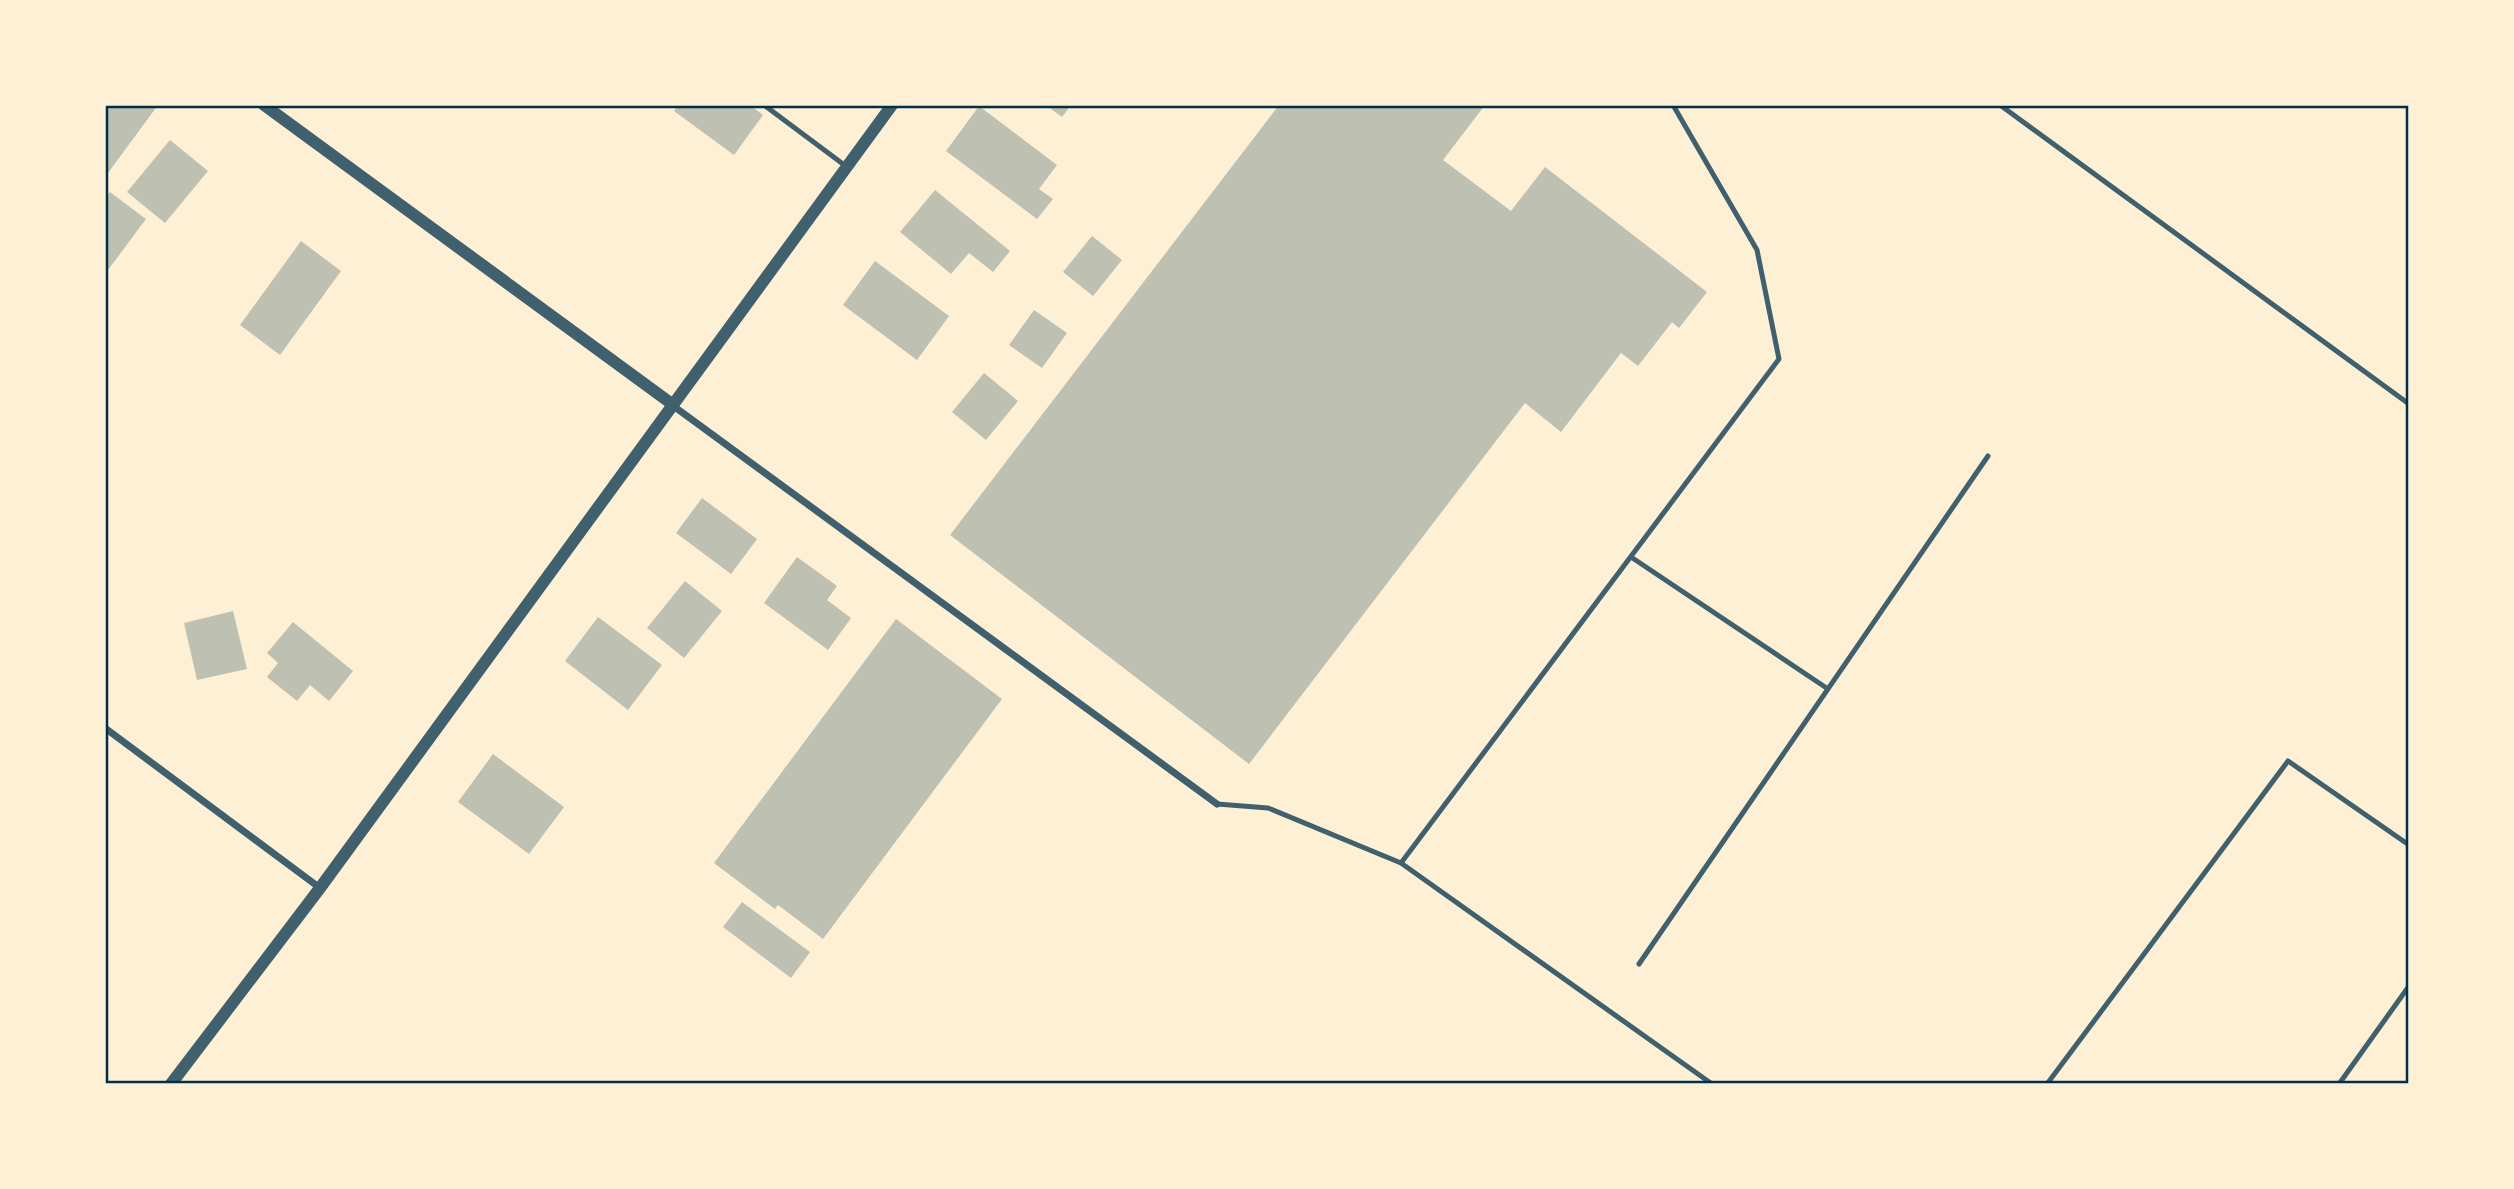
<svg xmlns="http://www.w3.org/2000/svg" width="2514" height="1189" font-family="Mulish,sans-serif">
  <rect width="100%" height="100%" fill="#fdf0d5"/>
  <path fill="#bec0b2" d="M 105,105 L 158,105 L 105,177 Z
    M 678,105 L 750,105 L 763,115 L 734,155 L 674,111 Z
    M 1046,105 L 1071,105 L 1062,117 Z
    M 1279,105 L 1485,105 L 1443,160 L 1511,211 L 1545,167 L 1707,292 L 1679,328 L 1672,322 L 1638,366 L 1621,353 L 1561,432 L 1525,403 L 1249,764 L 950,535 Z
    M 979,106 L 1057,165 L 1039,189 L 1053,199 L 1037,219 L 946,151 Z
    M 170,140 L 208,171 L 165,223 L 127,192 Z
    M 935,190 L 1010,251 L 993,272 L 969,253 L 951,274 L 900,232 Z
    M 110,192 L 146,219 L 105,274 L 105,199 Z
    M 1092,236 L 1122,260 L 1093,296 L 1063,272 Z
    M 301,241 L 341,271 L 280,355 L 240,325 Z
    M 875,261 L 949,316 L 917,360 L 843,305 Z
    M 1034,310 L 1067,333 L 1042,368 L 1009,345 Z
    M 984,373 L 1018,401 L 986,440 L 952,412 Z
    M 702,498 L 757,539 L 731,574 L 676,533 Z
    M 797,557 L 837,586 L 827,600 L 851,618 L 828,650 L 764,603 Z
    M 685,581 L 722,611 L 684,658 L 647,628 Z
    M 233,611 L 247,669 L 197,680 L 184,623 Z
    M 598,617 L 662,665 L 628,710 L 565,661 Z
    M 896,619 L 1002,699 L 823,939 L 778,905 L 775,909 L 714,863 Z
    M 293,622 L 353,671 L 329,701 L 310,685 L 297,701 L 267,677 L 278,663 L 267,653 Z
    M 493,754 L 564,807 L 529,854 L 458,802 Z
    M 742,902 L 810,952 L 791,978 L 723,927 Z"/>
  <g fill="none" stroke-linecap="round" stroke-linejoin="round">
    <path stroke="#3f606c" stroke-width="5" d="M 764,105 L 847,167
      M 2000,105 L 2409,404
      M 1631,557 L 1828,689
      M 1217,804 L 1268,808 L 1401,863 L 1779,359 L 1757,250 L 1673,105
      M 1401,863 L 1712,1084
      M 1639,964 L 1988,456
      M 2047,1084 L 2288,761 L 2409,845
      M 2339,1084 L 2409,986"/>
    <path stroke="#3f606c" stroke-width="7" d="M 672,405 L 1217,804
      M 105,728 L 320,888"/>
    <path stroke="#3f606c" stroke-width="12" d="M 264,105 L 672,404
      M 171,1084 L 320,888 L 892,105"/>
  </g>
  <rect width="2514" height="1189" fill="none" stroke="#fdf0d5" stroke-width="214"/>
  <rect x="107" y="107" width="2300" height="975" fill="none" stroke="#003049" stroke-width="2.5"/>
</svg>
